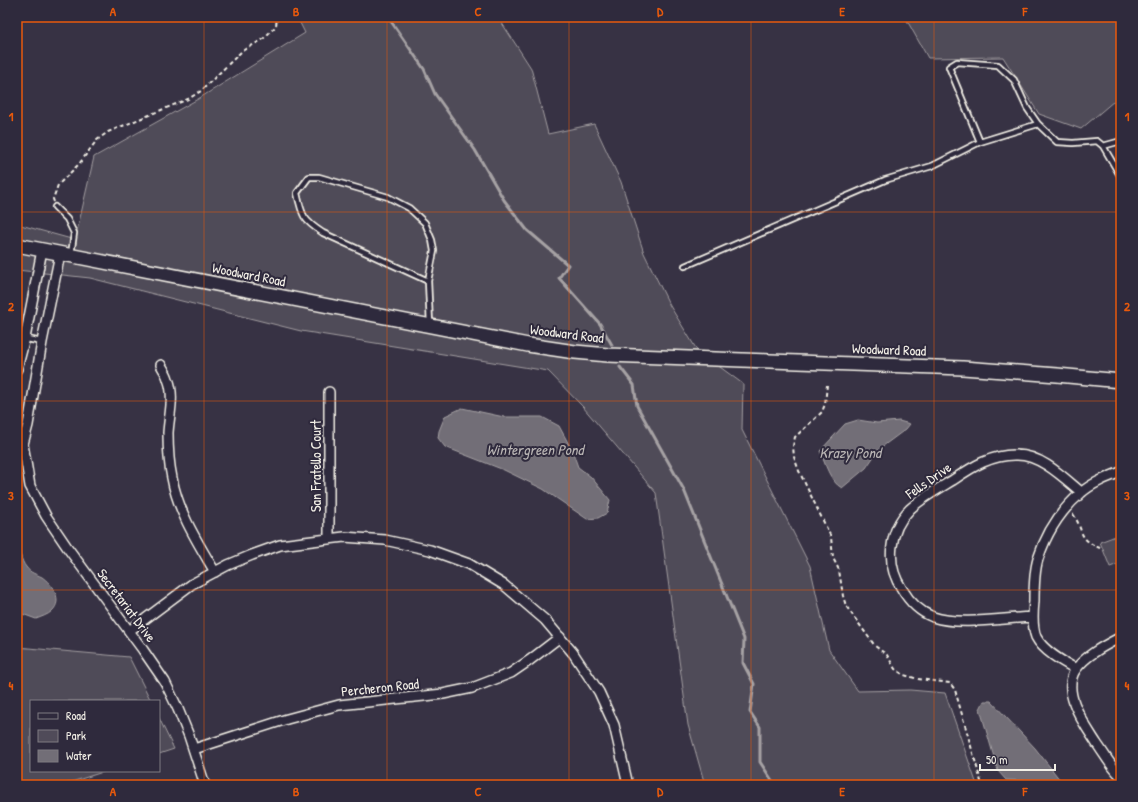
<svg xmlns="http://www.w3.org/2000/svg" width="1138" height="802" font-family="'Patrick Hand',sans-serif">
  <rect width="100%" height="100%" fill="#373244"/>
  <filter id="ink" filterUnits="userSpaceOnUse"><feTurbulence type="fractalNoise" baseFrequency=".025" numOctaves="2"/><feDisplacementMap in="SourceGraphic" scale="8" xChannelSelector="R" yChannelSelector="G"/><feConvolveMatrix kernelMatrix="1 2 1 2 8 2 1 2 1" color-interpolation-filters="sRGB"/></filter>
  <g filter="url(#ink)">
    <path fill="#504b59" stroke="#a29ea0" d="M 297,17 L 498,17 L 531,68 L 548,134 L 594,124 L 621,182 L 644,253 L 670,306 L 697,350 L 743,384 L 742,430 L 810,566 L 829,650 L 858,691 L 910,690 L 945,693 L 977,785 L 705,785 L 688,725 L 656,493 L 583,407 L 548,371 L 301,331 L 90,278 L 17,270 L 17,224 L 75,240 L 94,157 L 198,99 L 305,33 Z
      M 905,17 L 1119,17 L 1121,18 L 1121,95 L 1081,129 L 1039,114 L 1003,57 L 928,58 Z
      M 1121,534 L 1121,563 L 1110,567 L 1100,542 Z
      M 17,647 L 129,657 L 151,701 L 31,701 L 31,771 L 106,771 L 62,785 L 17,785 Z
      M 159,718 L 174,749 L 159,754 Z"/>
    <path fill="#726e77" stroke="#a6a2a4" d="M 462,408 L 504,417 L 542,417 L 559,426 L 572,450 L 578,467 L 591,477 L 610,500 L 607,513 L 598,518 L 587,519 L 543,489 L 504,470 L 445,447 L 438,438 L 439,431 L 445,416 Z
      M 858,420 L 877,423 L 899,421 L 910,424 L 906,429 L 879,449 L 866,468 L 842,488 C 830,482 825,463 820,451 L 845,424 Z
      M 17,541 C 19,549 21,561 26,567 C 30,573 36,574 42,577 C 52,584 64,600 52,611 C 48,615 41,617 36,619 L 17,612 Z
      M 984,701 L 991,701 L 1035,748 L 1064,785 L 1040,785 L 1030,781 L 1006,780 L 998,771 L 980,709 Z"/>
    <g fill="none" stroke-linecap="round" stroke-linejoin="round">
      <path stroke="#a6a2a4" stroke-width="3" d="M 388,17 L 424,69 L 435,94 L 475,150 L 504,200 L 527,230 L 568,265 L 559,278 L 600,324 L 612,345
        M 620,367 L 634,385 L 637,406 L 684,490 L 744,639 L 743,663 L 754,684 L 750,712 L 760,727 L 760,762 L 775,785"/>
      <defs>
        <path id="lane" d="M 1038,124 L 980,142 L 949,67 L 957,62 L 998,65 L 1014,80 L 1027,108 L 1038,124 L 1057,142 L 1073,143 L 1097,141 L 1103,146 L 1121,177
          M 1103,146 L 1121,141
          M 55,207 L 67,219 L 74,233 L 71,255
          M 685,266 L 885,180 L 932,166 L 980,142
          M 428,281 L 434,251 L 432,240 L 425,223 L 409,208 L 388,197 L 319,177 L 309,177 L 297,193 C 302,216 303,220 323,233 L 428,281 L 430,324
          M 17,337 L 42,342"/>
        <path id="street" d="M 161,365 C 163,369 167,374 168,379 C 175,396 169,415 168,433 C 168,448 169,464 172,478 C 178,512 198,543 215,572
          M 17,369 L 25,338 L 42,250
          M 17,430 L 23,444 L 28,425 L 42,342 L 60,254
          M 23,444 L 30,486 L 46,516 L 67,547 L 143,650 L 165,682 L 178,709 L 189,736 L 205,785
          M 329,539 L 329,392
          M 1033,617 C 1005,618 959,626 933,617 C 920,612 909,601 902,589 C 885,564 889,530 910,509 C 923,497 938,489 953,480 C 972,467 992,454 1017,455 C 1041,455 1063,477 1081,492
          M 129,631 L 192,584 L 228,565 L 252,555 L 280,545 L 344,537 L 385,540 L 430,550 L 469,564 L 504,585 L 545,620 L 573,653 L 599,692 L 614,725 L 628,785
          M 1121,637 C 1106,645 1087,654 1076,669 C 1060,692 1085,725 1097,744 C 1105,755 1111,767 1121,776
          M 1076,669 C 1063,662 1043,651 1036,637 C 1032,627 1033,611 1034,601 C 1034,587 1034,572 1038,559 C 1046,534 1061,510 1081,493 C 1092,483 1108,477 1121,472
          M 194,749 L 287,719 L 339,705 L 443,694 L 472,688 L 511,673 L 530,660 L 560,637"/>
        <path id="secondary" d="M 17,245 L 528,345 L 575,352 L 608,355 L 963,368 L 1057,375 L 1121,381"/>
      </defs>
      <use href="#lane" stroke="#f4f1e8" stroke-width="8"/>
      <use href="#street" stroke="#f4f1e8" stroke-width="12"/>
      <use href="#secondary" stroke="#f4f1e8" stroke-width="16"/>
      <path stroke="#f4f1e8" stroke-width="2" stroke-dasharray="4 3" stroke-linecap="butt" d="M 54,202 L 53,199 L 58,185 L 79,164 L 97,140 L 108,132 L 188,99 L 201,91 L 242,51 L 262,40 L 276,26 L 277,17
        M 827,385 L 825,404 L 822,412 L 795,437 L 793,446 L 794,457 L 799,471 L 831,537 L 833,558 L 839,570 L 843,596 L 846,606 L 875,646 L 887,655 L 895,669 L 904,675 L 918,679 L 950,683 L 955,690 L 982,785
        M 1073,514 C 1085,531 1076,538 1100,548"/>
      <use href="#lane" stroke="#2f2a3d" stroke-width="4.5"/>
      <use href="#street" stroke="#2f2a3d" stroke-width="9"/>
      <use href="#secondary" stroke="#2f2a3d" stroke-width="13"/>
    </g>
  </g>
  <path fill="none" stroke="#e8590c" stroke-width="1" stroke-opacity="0.55" d="M 204,17 L 204,785M 387,17 L 387,785M 569,17 L 569,785M 751,17 L 751,785M 934,17 L 934,785M 17,212 L 1121,212M 17,401 L 1121,401M 17,590 L 1121,590"/>
  <g text-anchor="middle" dominant-baseline="central" stroke-width="4" stroke-linejoin="round" paint-order="stroke">
    <g font-size="14" fill="#f4f1e8" stroke="#2f2a3d">
      <text transform="translate(249 274) rotate(11)">Woodward Road</text>
      <text transform="translate(567 333) rotate(7)">Woodward Road</text>
      <text transform="translate(889 349) rotate(2)">Woodward Road</text>
      <text transform="translate(315 466) rotate(-90)">San Fratello Court</text>
      <text transform="translate(928 480) rotate(-35)">Fells Drive</text>
      <text transform="translate(127 605) rotate(53)">Secretariat Drive</text>
      <text transform="translate(380 687) rotate(-6)">Percheron Road</text>
    </g>
    <g font-size="15" font-style="italic" fill="#bab6b5" stroke="#2f2a3d">
      <text x="535" y="449">Wintergreen Pond</text>
      <text x="850" y="452">Krazy Pond</text>
    </g>
  </g>
  <rect width="1138" height="802" fill="none" stroke="#2f2a3d" stroke-width="44"/>
  <rect x="30" y="700" width="130" height="72" fill="#2f2a3d" stroke="#7e7a81"/>
  <rect x="38" y="713" width="20" height="6" fill="#2f2a3d" stroke="#7e7a81"/>
  <text x="66" y="720" font-size="12" fill="#f4f1e8">Road</text>
  <rect x="38" y="730" width="20" height="12" fill="#504b59" stroke="#7e7a81"/>
  <text x="66" y="740" font-size="12" fill="#f4f1e8">Park</text>
  <rect x="38" y="750" width="20" height="12" fill="#726e77" stroke="#7e7a81"/>
  <text x="66" y="760" font-size="12" fill="#f4f1e8">Water</text>
  <path d="M980 764v6h75v-6" fill="none" stroke="#f4f1e8" stroke-width="2"/>
  <text x="986" y="764" font-size="12" fill="#f4f1e8" stroke="#2f2a3d" stroke-width="3" paint-order="stroke">50 m</text>
  <rect x="22" y="22" width="1094" height="758" fill="none" stroke="#e8590c" stroke-width="1.5"/>
  <g font-size="13" text-anchor="middle" font-weight="bold" fill="#e8590c">
    <text x="113" y="16">A</text>
    <text x="296" y="16">B</text>
    <text x="478" y="16">C</text>
    <text x="660" y="16">D</text>
    <text x="842" y="16">E</text>
    <text x="1025" y="16">F</text>
    <text x="11" y="121">1</text>
    <text x="1127" y="121">1</text>
    <text x="11" y="311">2</text>
    <text x="1127" y="311">2</text>
    <text x="11" y="500">3</text>
    <text x="1127" y="500">3</text>
    <text x="11" y="690">4</text>
    <text x="1127" y="690">4</text>
    <text x="113" y="796">A</text>
    <text x="296" y="796">B</text>
    <text x="478" y="796">C</text>
    <text x="660" y="796">D</text>
    <text x="842" y="796">E</text>
    <text x="1025" y="796">F</text>
  </g>
</svg>
